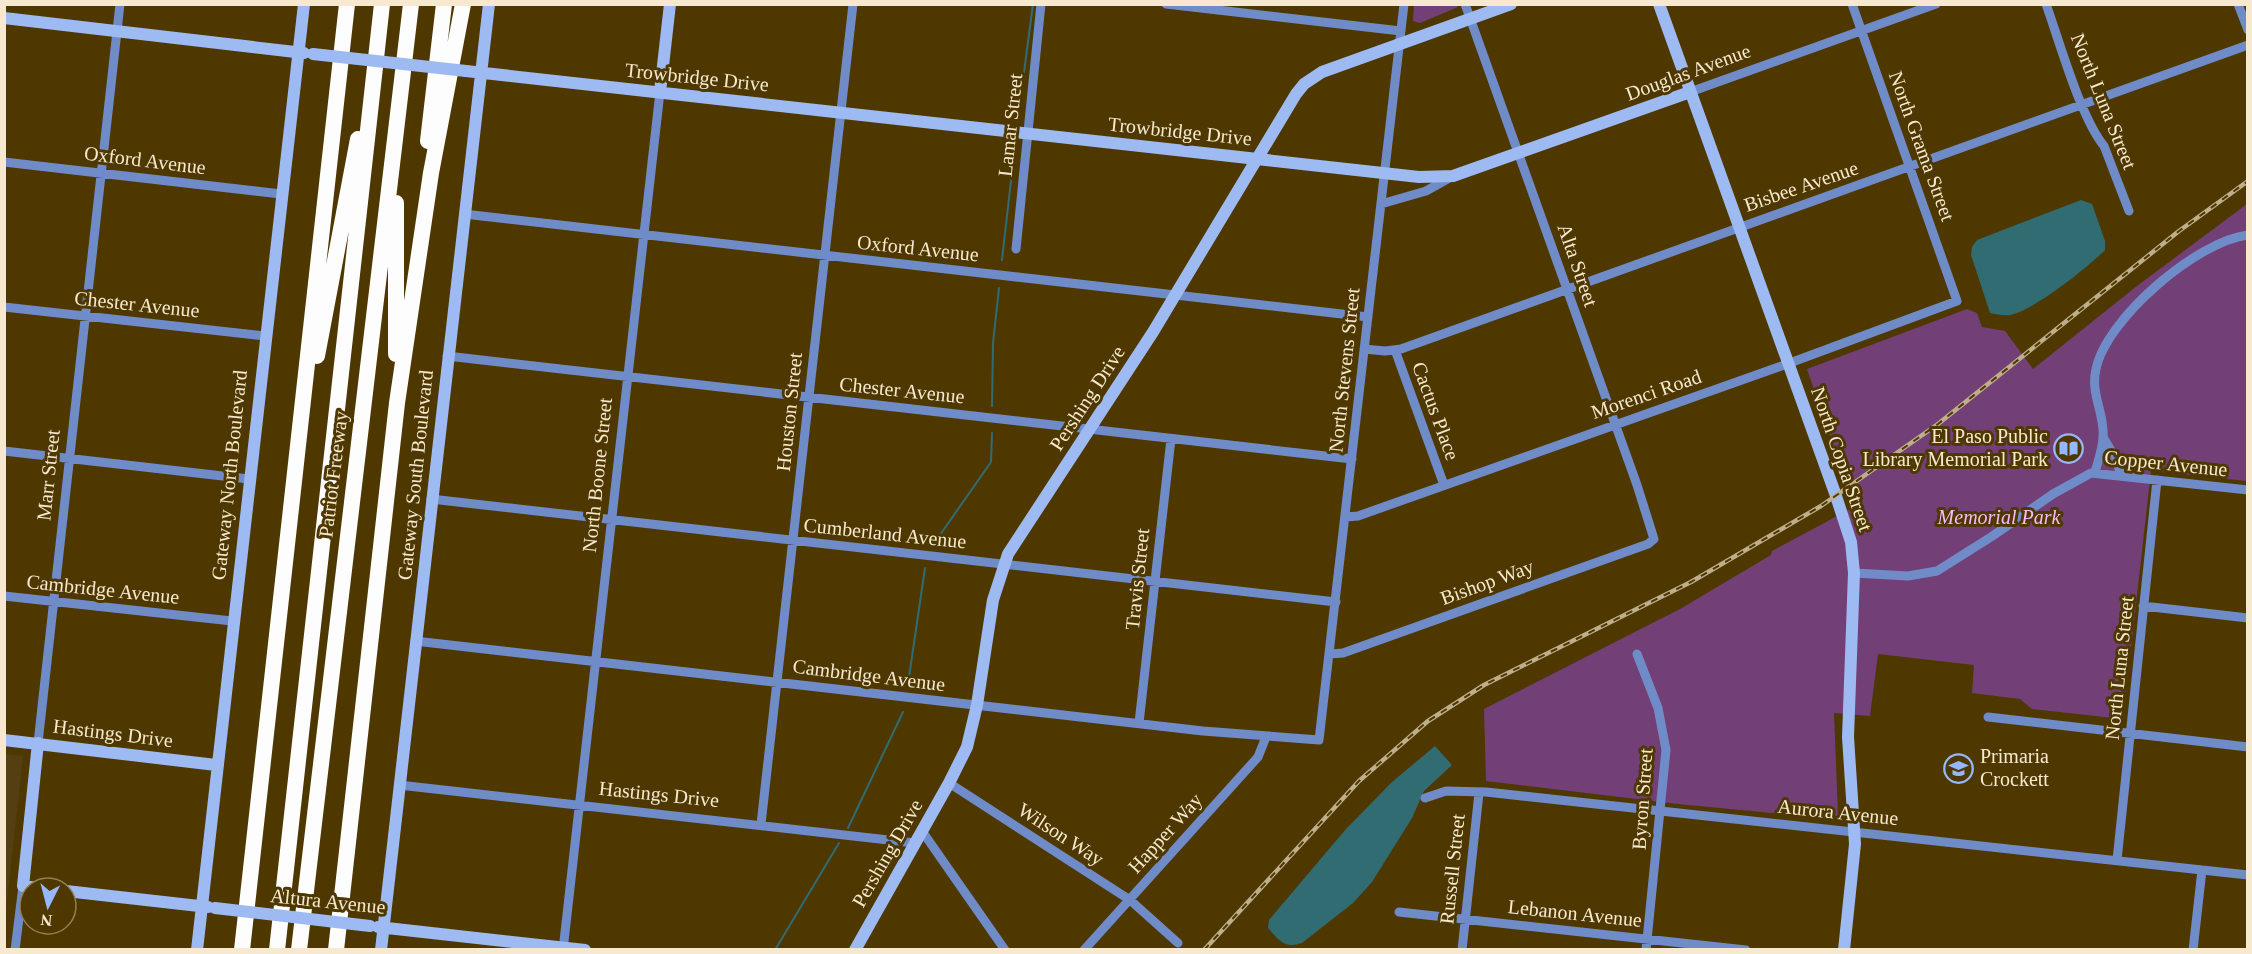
<svg xmlns="http://www.w3.org/2000/svg" width="2252" height="954" font-family="'Times New Roman',serif">
  <rect width="100%" height="100%" fill="#4e3800"/>
  <path fill="#533f12" d="M 5,754 L 23,756 L 5,919 L 4,754 Z"/>
  <path fill="#724076" d="M 1414,5 L 1457,5 L 1458,7 L 1420,23 L 1413,21 Z
    M 2247,204 L 2247,481 L 2151,471 L 2123,719 L 2032,709 L 2020,699 L 1972,693 L 1974,665 L 1878,654 L 1870,716 L 1834,713 L 1838,815 L 1834,819 L 1678,804 L 1486,781 L 1484,709 L 1680,609 L 1771,555 L 1772,551 L 1854,507 L 1807,369 L 1967,309 L 1977,313 L 1982,327 L 2005,331 L 2033,369 L 2137,286 Z"/>
  <path fill="#306c72" d="M 2081,200 L 2092,204 L 2105,241 L 2105,250 C 2087,268 2041,304 2017,313 C 2008,317 1999,315 1990,313 L 1971,255 L 1972,247 L 1977,240 Z
    M 1435,746 L 1452,765 L 1424,791 L 1412,818 L 1372,882 L 1353,903 L 1302,943 C 1284,949 1279,940 1268,928 L 1269,920 L 1346,829 L 1392,782 Z"/>
  <g fill="none" stroke-linecap="round" stroke-linejoin="round">
    <path stroke="#306c72" stroke-width="2" d="M 1018,118 L 1033,4
      M 1002,260 L 1015,145
      M 992,406 L 993,343 L 999,288
      M 935,542 L 991,462 L 992,433
      M 908,684 L 925,568
      M 848,828 L 903,712
      M 775,950 L 839,843"/>
    <path stroke="#6f8cc8" stroke-width="9" d="M 1166,4 L 1401,31
      M 2046,4 C 2060,43 2080,116 2104,146 L 2129,211
      M 2238,4 L 2248,30
      M 1690,92 L 1936,4
      M 4,162 L 281,194
      M 1381,204 L 1426,191 L 1451,177
      M 464,214 L 1368,317
      M 1016,249 L 1041,4
      M 4,307 L 265,336
      M 1364,349 L 1385,351 L 1401,349 L 2248,45
      M 1395,350 L 1444,485
      M 447,356 L 1352,459
      M 2103,437 L 2116,459 L 2121,475
      M 4,451 L 249,479
      M 2095,472 C 2098,461 2103,448 2103,437 C 2105,414 2090,394 2096,369 C 2106,319 2197,241 2248,235
      M 431,499 L 1336,602
      M 1346,517 L 1358,516 L 1787,364 L 1957,301 L 1852,4
      M 1854,573 L 1908,576 L 1937,571 L 1991,537 L 2053,494 L 2091,473 L 2248,490
      M 4,596 L 232,621
      M 2143,606 L 2248,618
      M 415,641 L 1203,731 L 1319,740 L 1404,4
      M 1330,654 L 1343,653 L 1648,544 L 1654,539 L 1637,485 L 1465,4
      M 1637,654 L 1658,708 L 1666,750 L 1646,950
      M 1988,717 L 2248,747
      M 1139,723 L 1171,439
      M 38,743 L 120,4
      M 949,783 L 1130,900 L 1178,943
      M 399,785 L 915,843
      M 1425,798 L 1446,791 L 1486,792 L 2248,875
      M 761,824 L 853,4
      M 922,831 L 1005,950
      M 2117,860 L 2157,480
      M 1399,912 L 1746,950
      M 15,950 L 23,886
      M 563,950 L 660,92
      M 1084,950 L 1258,757 L 1266,737
      M 1462,950 L 1479,793
      M 2193,950 L 2202,870"/>
    <path stroke="#9ebaf3" stroke-width="12" d="M 1659,4 L 1835,493 L 1851,542 L 1854,573 L 1848,737 L 1855,844 L 1844,950
      M 4,18 L 304,53
      M 466,71 L 1419,177 L 1453,176 L 1690,92
      M 660,92 L 670,4
      M 4,740 L 216,765
      M 38,888 L 23,886 L 38,743
      M 66,891 L 208,907
      M 378,927 L 585,950
      M 197,950 L 304,4
      M 381,950 L 489,4
      M 855,950 L 949,783 L 967,747 L 977,705 L 993,600 L 1008,554 L 1153,332 L 1296,94 L 1304,84 L 1322,72 L 1511,4"/>
    <path stroke="#fdfdfd" stroke-width="16" d="M 428,141 L 444,4
      M 396,354 L 396,203
      M 317,356 L 358,139
      M 242,950 L 347,4
      M 277,950 L 382,4
      M 299,950 L 411,4
      M 336,950 L 397,403 L 431,173 L 463,4"/>
    <defs>
      <path id="rail" d="M 1204,950 L 1359,781 L 1428,721 L 1484,685 L 1691,582 L 1821,506 L 1938,424 L 2179,231 L 2248,181"/>
    </defs>
    <use href="#rail" stroke="#beae8b" stroke-width="4.5"/>
    <use href="#rail" stroke="#4e3800" stroke-width="2" stroke-dasharray="7" stroke-linecap="butt"/>
    <path stroke="#9ebaf3" stroke-width="12" d="M 313,54 L 466,71
      M 215,908 L 370,926"/>
  </g>
  <defs>
    <symbol id="library-ring" viewBox="-11 -11 22 22"><circle r="9.5" fill="#4e3800" stroke="#95b7fd" stroke-width="1.5"/><path d="M-6-4Q-3-5.5-.7-3.5V5Q-3 3-6 4ZM6-4Q3-5.5 .7-3.5V5Q3 3 6 4Z" fill="#95b7fd"/></symbol>
    <symbol id="school-ring" viewBox="-11 -11 22 22"><circle r="9.5" fill="#4e3800" stroke="#95b7fd" stroke-width="1.5"/><path d="M0-5L7-2L0 1L-7-2ZM-4 1L0 2.5L4 1V4Q0 6-4 4Z" fill="#95b7fd"/></symbol>
  </defs>
  <g fill-rule="evenodd">
    <use href="#library-ring" x="2052" y="432" width="33" height="33"/>
    <use href="#school-ring" x="1942" y="752" width="33" height="33"/>
  </g>
  <g text-anchor="middle" dominant-baseline="central" stroke-width="6" stroke-linejoin="round" paint-order="stroke">
    <g font-size="20" fill="#f6e9d0" stroke="#4e3800">
      <text transform="translate(1688 72) rotate(-20)">Douglas Avenue</text>
      <text transform="translate(697 77) rotate(6)">Trowbridge Drive</text>
      <text transform="translate(2104 101) rotate(68)">North Luna Street</text>
      <text transform="translate(1010 125) rotate(-84)">Lamar Street</text>
      <text transform="translate(1180 131) rotate(6)">Trowbridge Drive</text>
      <text transform="translate(1922 146) rotate(70)">North Grama Street</text>
      <text transform="translate(145 160) rotate(7)">Oxford Avenue</text>
      <text transform="translate(1801 186) rotate(-19)">Bisbee Avenue</text>
      <text transform="translate(918 248) rotate(6)">Oxford Avenue</text>
      <text transform="translate(1578 265) rotate(71)">Alta Street</text>
      <text transform="translate(137 304) rotate(6)">Chester Avenue</text>
      <text transform="translate(1344 370) rotate(-84)">North Stevens Street</text>
      <text transform="translate(902 390) rotate(6)">Chester Avenue</text>
      <text transform="translate(1646 394) rotate(-19)">Morenci Road</text>
      <text transform="translate(1087 398) rotate(-57)">Pershing Drive</text>
      <text transform="translate(1436 411) rotate(70)">Cactus Place</text>
      <text transform="translate(789 412) rotate(-84)">Houston Street</text>
      <text transform="translate(1842 459) rotate(71)">North Copia Street</text>
      <text transform="translate(2166 463) rotate(6)">Copper Avenue</text>
      <text transform="translate(333 474) rotate(-83)">Patriot Freeway</text>
      <text transform="translate(48 475) rotate(-84)">Marr Street</text>
      <text transform="translate(229 475) rotate(-84)">Gateway North Boulevard</text>
      <text transform="translate(415 475) rotate(-84)">Gateway South Boulevard</text>
      <text transform="translate(597 475) rotate(-84)">North Boone Street</text>
      <text transform="translate(885 533) rotate(6)">Cumberland Avenue</text>
      <text transform="translate(1137 579) rotate(-84)">Travis Street</text>
      <text transform="translate(1487 582) rotate(-20)">Bishop Way</text>
      <text transform="translate(103 589) rotate(6)">Cambridge Avenue</text>
      <text transform="translate(2119 668) rotate(-84)">North Luna Street</text>
      <text transform="translate(869 675) rotate(7)">Cambridge Avenue</text>
      <text transform="translate(113 733) rotate(7)">Hastings Drive</text>
      <text transform="translate(659 794) rotate(6)">Hastings Drive</text>
      <text transform="translate(1642 799) rotate(-86)">Byron Street</text>
      <text transform="translate(1838 812) rotate(6)">Aurora Avenue</text>
      <text transform="translate(1165 833) rotate(-48)">Happer Way</text>
      <text transform="translate(1061 834) rotate(33)">Wilson Way</text>
      <text transform="translate(887 853) rotate(-60)">Pershing Drive</text>
      <text transform="translate(1452 869) rotate(-84)">Russell Street</text>
      <text transform="translate(328 901) rotate(6)">Altura Avenue</text>
      <text transform="translate(1575 913) rotate(6)">Lebanon Avenue</text>
    </g>
    <g font-size="20" fill="#f6e9d0" stroke="#4e3800" text-anchor="end">
      <text x="2048" y="436">El Paso Public<tspan x="2048" dy="23">Library Memorial Park</tspan></text>
      <text x="1980" y="756" text-anchor="start">Primaria<tspan x="1980" dy="23">Crockett</tspan></text>
    </g>
    <g font-size="20" font-style="italic" fill="#f8bafc" stroke="#4e3800">
      <text x="1999" y="517">Memorial Park</text>
    </g>
  </g>
  <rect width="2252" height="954" fill="none" stroke="#f6e9d0" stroke-width="12"/>
  <g transform="translate(48 906) rotate(186)"><circle r="28" fill="#4e3800" stroke="#917f53" stroke-width="1.5"/>
  <path d="M0-4.5L10 22L0 15L-10 22Z" fill="#95b7fd"/>
  <text y="-9" font-size="16" font-weight="bold" text-anchor="middle" fill="#f6e9d0">N</text>
  </g>
</svg>
